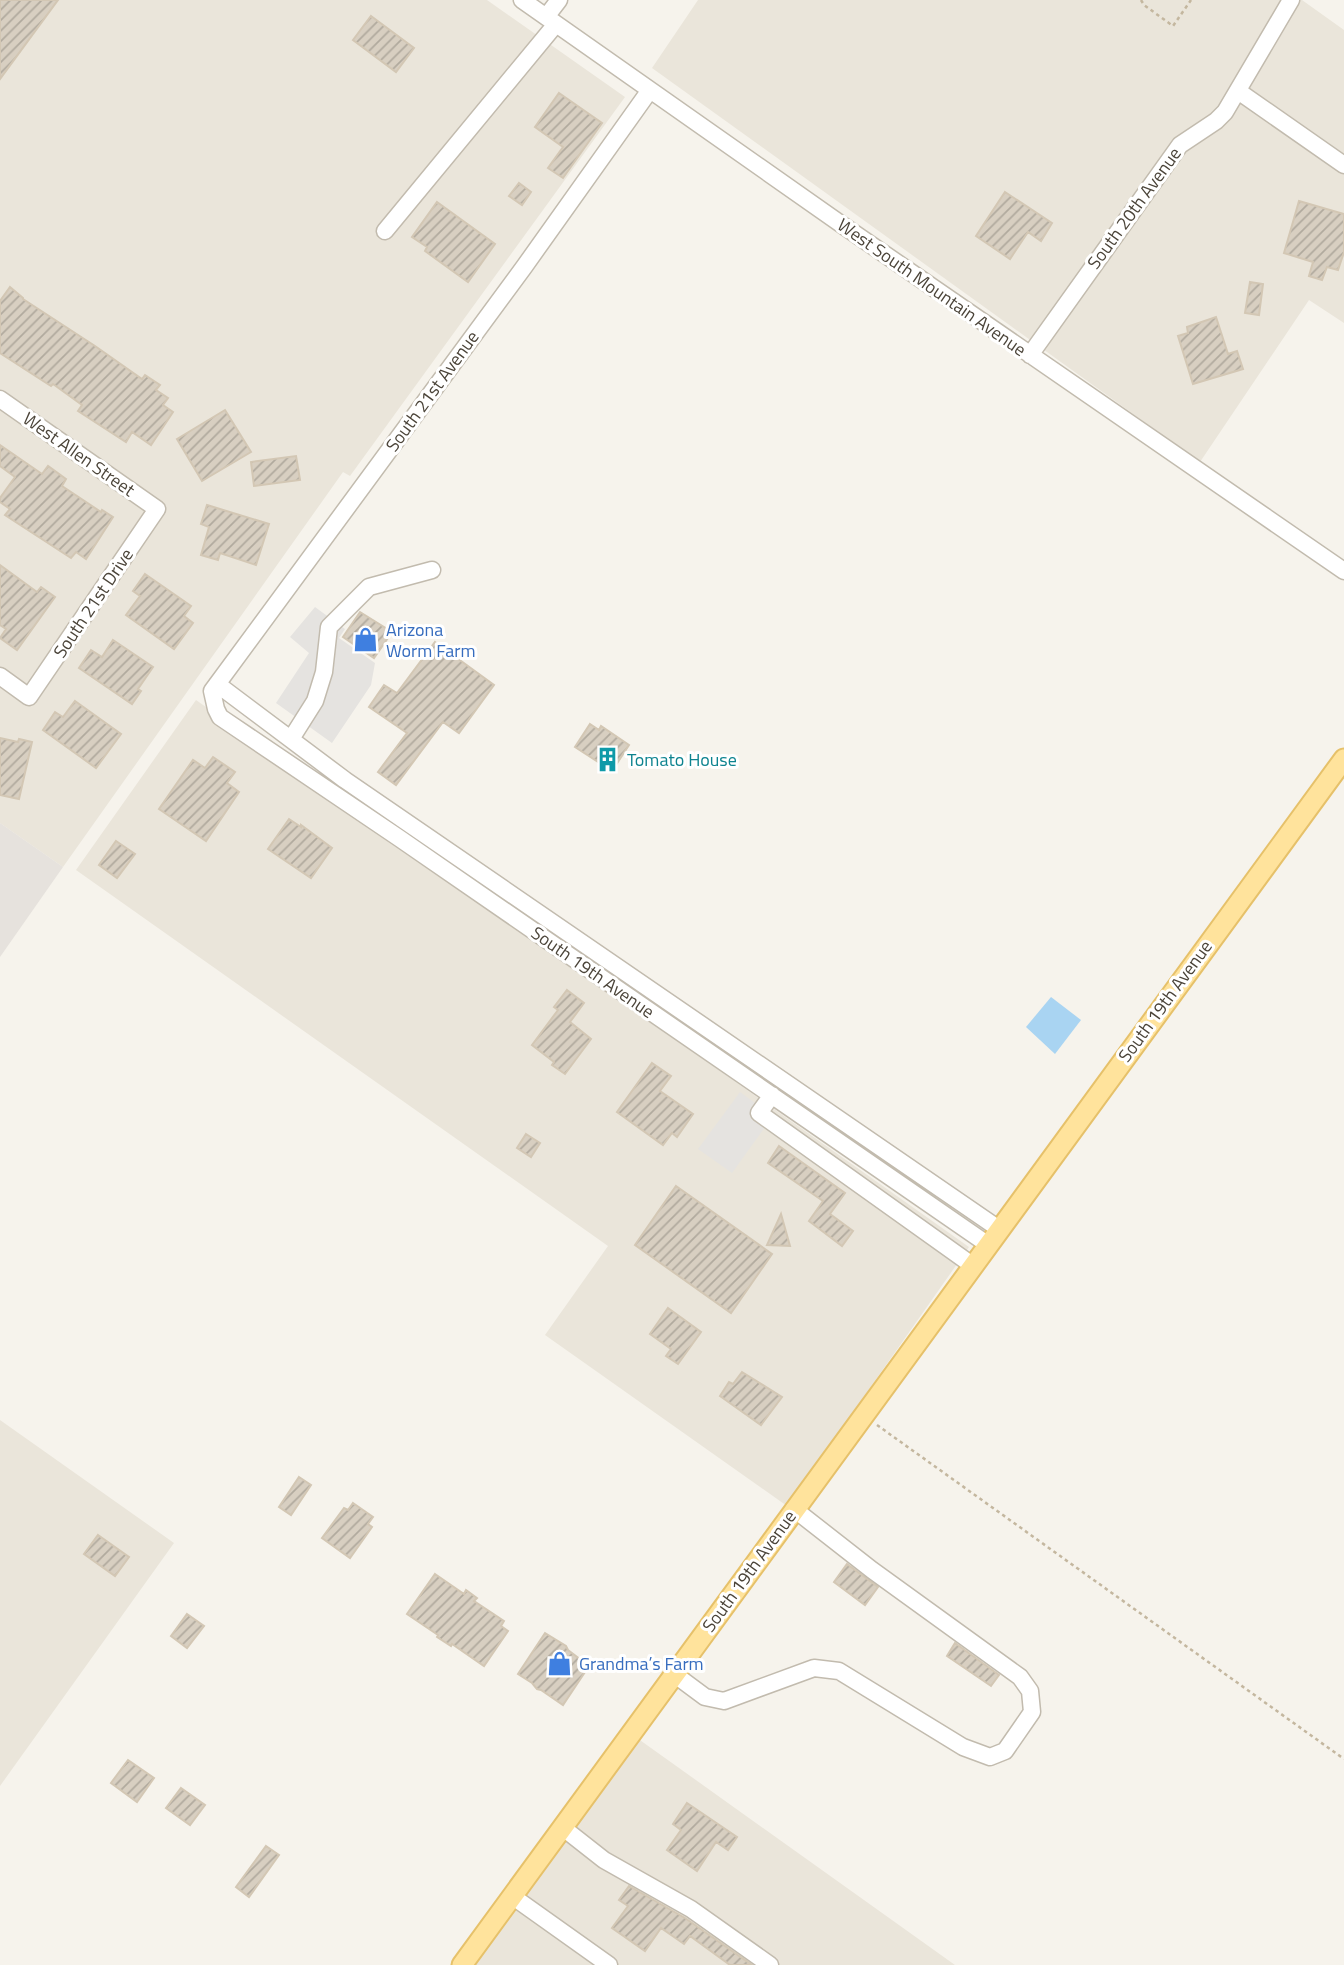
<svg xmlns="http://www.w3.org/2000/svg" width="1344" height="1965" font-family="'Titillium Web',sans-serif">
  <defs>
    <pattern id="building-hatch" width="6" height="6" patternUnits="userSpaceOnUse" patternTransform="scale(1.75)"><rect width="6" height="6" fill="#d8cfc1"/><path d="M-1 1l2-2M0 6l6-6M5 7l2-2" fill="none" stroke="#b1aa9e"/></pattern>
  </defs>
  <rect width="100%" height="100%" fill="#f6f3ec"/>
  <path fill="#eae5da" d="M 0,0 L 487,0 L 625,97 L 350,476 L 343,472 L 63,867 L 0,823 Z
    M 698,0 L 1302,0 L 1344,30 L 1344,323 L 1309,300 L 1200,462 L 652,68 Z
    M 196,700 L 969,1247 L 787,1506 L 545,1335 L 608,1246 L 76,870 Z
    M 0,1420 L 174,1543 L 0,1786 Z
    M 637,1738 L 955,1965 L 473,1965 Z"/>
  <path fill="#e6e2dd" d="M 0,823 L 63,867 L 0,957 Z"/>
  <path fill="#e5e3e0" d="M 315,607 L 345,629 L 339,638 L 375,663 L 371,685 L 332,743 L 276,703 L 309,653 L 290,637 Z
    M 740,1092 L 773,1116 L 732,1173 L 698,1149 Z"/>
  <path fill="#a9d4f2" d="M 1051,997 L 1081,1020 L 1055,1054 L 1026,1027 Z"/>
  <path fill="url(#building-hatch)" stroke="#d3c7b4" stroke-width="2" d="M 0,0 L 58,0 L 0,79 Z
    M 371,16 L 414,48 L 396,72 L 353,40 Z
    M 559,93 L 602,123 L 563,178 L 548,168 L 563,147 L 535,127 Z
    M 519,183 L 531,192 L 522,205 L 509,196 Z
    M 1005,192 L 1052,223 L 1041,241 L 1028,232 L 1010,259 L 976,236 Z
    M 1299,201 L 1344,214 L 1344,252 L 1338,270 L 1327,267 L 1322,280 L 1309,276 L 1313,262 L 1284,253 Z
    M 437,202 L 495,244 L 468,282 L 425,251 L 427,247 L 412,237 Z
    M 1250,282 L 1263,284 L 1259,315 L 1245,313 Z
    M 10,287 L 23,298 L 23,299 L 95,346 L 142,379 L 145,375 L 160,385 L 156,390 L 168,398 L 163,405 L 173,412 L 151,445 L 132,432 L 126,442 L 78,411 L 82,405 L 53,384 L 51,386 L 0,353 L 0,301 Z
    M 1216,317 L 1228,354 L 1237,351 L 1243,369 L 1193,384 L 1178,336 L 1188,333 L 1187,327 Z
    M 225,410 L 251,452 L 202,481 L 177,439 Z
    M 0,445 L 42,474 L 48,466 L 66,479 L 62,486 L 101,512 L 102,510 L 113,517 L 86,559 L 76,552 L 71,558 L 5,515 L 10,509 L 0,502 L 0,498 L 15,477 L 0,466 Z
    M 296,456 L 300,480 L 254,486 L 251,462 Z
    M 207,505 L 269,524 L 256,565 L 220,553 L 218,560 L 201,555 L 209,527 L 201,524 Z
    M 0,565 L 37,592 L 41,587 L 55,597 L 17,650 L 0,638 L 6,629 L 0,625 Z
    M 145,574 L 191,606 L 184,616 L 193,623 L 174,649 L 126,615 L 140,596 L 133,591 Z
    M 360,612 L 392,632 L 374,658 L 343,637 Z
    M 113,640 L 153,667 L 138,689 L 141,691 L 132,704 L 79,668 L 91,650 L 102,657 Z
    M 435,642 L 494,685 L 459,733 L 443,722 L 396,785 L 378,772 L 407,733 L 369,707 L 384,685 L 397,693 Z
    M 75,701 L 121,734 L 96,768 L 43,730 L 55,712 L 63,717 Z
    M 590,724 L 599,730 L 601,726 L 629,745 L 612,771 L 575,747 Z
    M 0,738 L 18,742 L 19,739 L 32,742 L 19,799 L 0,795 Z
    M 213,757 L 235,772 L 227,783 L 239,792 L 206,841 L 159,809 L 193,760 L 205,768 Z
    M 289,819 L 301,827 L 301,825 L 332,848 L 311,878 L 268,849 Z
    M 116,841 L 135,854 L 117,878 L 99,865 Z
    M 567,990 L 584,1003 L 570,1022 L 591,1039 L 565,1074 L 552,1065 L 554,1062 L 532,1045 L 558,1010 L 554,1007 Z
    M 652,1063 L 671,1076 L 660,1091 L 693,1114 L 677,1137 L 672,1133 L 663,1145 L 617,1112 Z
    M 526,1134 L 540,1143 L 531,1157 L 517,1148 Z
    M 779,1146 L 845,1193 L 830,1214 L 853,1231 L 842,1246 L 809,1221 L 823,1201 L 768,1163 Z
    M 676,1186 L 772,1254 L 731,1313 L 635,1245 Z
    M 781,1214 L 790,1246 L 767,1245 Z
    M 668,1308 L 701,1332 L 678,1364 L 666,1356 L 671,1349 L 650,1334 Z
    M 742,1372 L 782,1397 L 761,1425 L 720,1396 L 729,1382 L 733,1384 Z
    M 299,1477 L 311,1485 L 291,1515 L 279,1507 Z
    M 353,1503 L 373,1517 L 368,1524 L 372,1527 L 350,1558 L 322,1538 L 344,1508 L 348,1510 Z
    M 98,1535 L 129,1557 L 115,1576 L 84,1554 Z
    M 847,1564 L 878,1587 L 865,1605 L 834,1582 Z
    M 435,1574 L 464,1594 L 466,1590 L 477,1598 L 474,1601 L 504,1621 L 501,1626 L 508,1631 L 484,1666 L 452,1644 L 451,1646 L 437,1637 L 438,1635 L 407,1614 Z
    M 187,1614 L 204,1626 L 187,1648 L 171,1636 Z
    M 545,1633 L 566,1646 L 568,1650 L 589,1666 L 563,1705 L 541,1690 L 537,1689 L 532,1683 L 518,1674 Z
    M 955,1643 L 999,1675 L 991,1686 L 947,1656 Z
    M 128,1760 L 154,1778 L 137,1802 L 111,1783 Z
    M 181,1788 L 205,1805 L 190,1825 L 166,1808 Z
    M 687,1803 L 737,1837 L 728,1850 L 716,1842 L 697,1871 L 667,1850 L 681,1830 L 673,1824 Z
    M 266,1846 L 279,1855 L 249,1897 L 236,1887 Z
    M 629,1886 L 685,1918 L 752,1965 L 730,1965 L 690,1936 L 684,1944 L 661,1928 L 645,1951 L 612,1928 L 628,1906 L 619,1900 Z"/>
  <g fill="none" stroke-linecap="round" stroke-linejoin="round">
    <defs>
      <path id="minor" d="M 522,0 L 838,222 L 1344,571
        M 546,17 L 559,0
        M 650,90 L 524,267 L 212,691 L 216,709 L 220,717 L 399,838 L 987,1244
        M 1238,91 L 1344,165
        M 385,231 L 556,24
        M 1030,355 L 1180,145 L 1216,121 L 1225,112 L 1291,0
        M 0,399 L 157,509 L 29,697 L 0,676
        M 217,684 L 345,780 L 999,1229
        M 291,739 L 315,701 L 324,672 L 329,627 L 369,587 L 432,570
        M 772,1095 L 759,1113 L 972,1265
        M 674,1674 L 705,1697 L 724,1701 L 814,1668 L 839,1671 L 963,1747 L 990,1757 L 1005,1751 L 1032,1712 L 1030,1691 L 1020,1677 L 872,1570 L 794,1509
        M 562,1827 L 604,1860 L 691,1909 L 770,1965
        M 512,1896 L 609,1965"/>
      <path id="major" d="M 462,1965 L 1344,759"/>
    </defs>
    <use href="#minor" stroke="#c2bbae" stroke-width="19"/>
    <use href="#major" stroke="#e6c16a" stroke-width="23"/>
    <path stroke="#c4b79f" stroke-width="2.5" stroke-dasharray="3.5 3.5" stroke-linecap="butt" d="M 1141,0 L 1144,5 L 1173,26 L 1191,0
      M 877,1425 L 1344,1759"/>
    <use href="#minor" stroke="#fff" stroke-width="16"/>
    <use href="#major" stroke="#ffe39c" stroke-width="19"/>
  </g>
  <defs>
    <symbol id="shop-bare" viewBox="-9 -9 18 18"><path d="M-5-2.5h2.3a2.7 3.5 0 0 1 5.4 0H5L5.5 6h-11ZM-1.5-2.5h3a1.5 2.3 0 0 0-3 0Z" fill="#3f7fe0" stroke="#fff" stroke-width="2.5" paint-order="stroke"/></symbol>
    <symbol id="building-bare" viewBox="-9 -9 18 18"><path d="M-4-6H4V6H1V3H-1V6H-4ZM-2.5-4.3h1.7v1.8h-1.7ZM.8-4.3h1.7v1.8H.8ZM-2.5-1h1.7V.8h-1.7ZM.8-1h1.7V.8H.8Z" fill="#0f9aa8" stroke="#fff" stroke-width="2.5" paint-order="stroke"/></symbol>
  </defs>
  <g fill-rule="evenodd">
    <use href="#shop-bare" x="348" y="622" width="35" height="35"/>
    <use href="#building-bare" x="590" y="742" width="35" height="35"/>
    <use href="#shop-bare" x="542" y="1646" width="35" height="35"/>
  </g>
  <g text-anchor="middle" dominant-baseline="central" stroke-width="6" stroke-linejoin="round" paint-order="stroke">
    <g font-size="18" fill="#4b4439" stroke="#fff">
      <text transform="translate(1134 208) rotate(-54)">South 20th Avenue</text>
      <text transform="translate(932 287) rotate(35)">West South Mountain Avenue</text>
      <text transform="translate(432 391) rotate(-54)">South 21st Avenue</text>
      <text transform="translate(79 454) rotate(35)">West Allen Street</text>
      <text transform="translate(93 603) rotate(-56)">South 21st Drive</text>
      <text transform="translate(593 972) rotate(35)">South 19th Avenue</text>
      <text transform="translate(1165 1001) rotate(-54)">South 19th Avenue</text>
      <text transform="translate(749 1571) rotate(-54)">South 19th Avenue</text>
    </g>
    <g font-size="18" fill="#366cbe" stroke="#fff" text-anchor="start">
      <text x="386" y="629">Arizona<tspan x="386" dy="21">Worm Farm</tspan></text>
      <text x="579" y="1663">Grandma’s Farm</text>
    </g>
    <g font-size="18" fill="#0d838f" stroke="#fff" text-anchor="start">
      <text x="627" y="759">Tomato House</text>
    </g>
  </g>
</svg>
